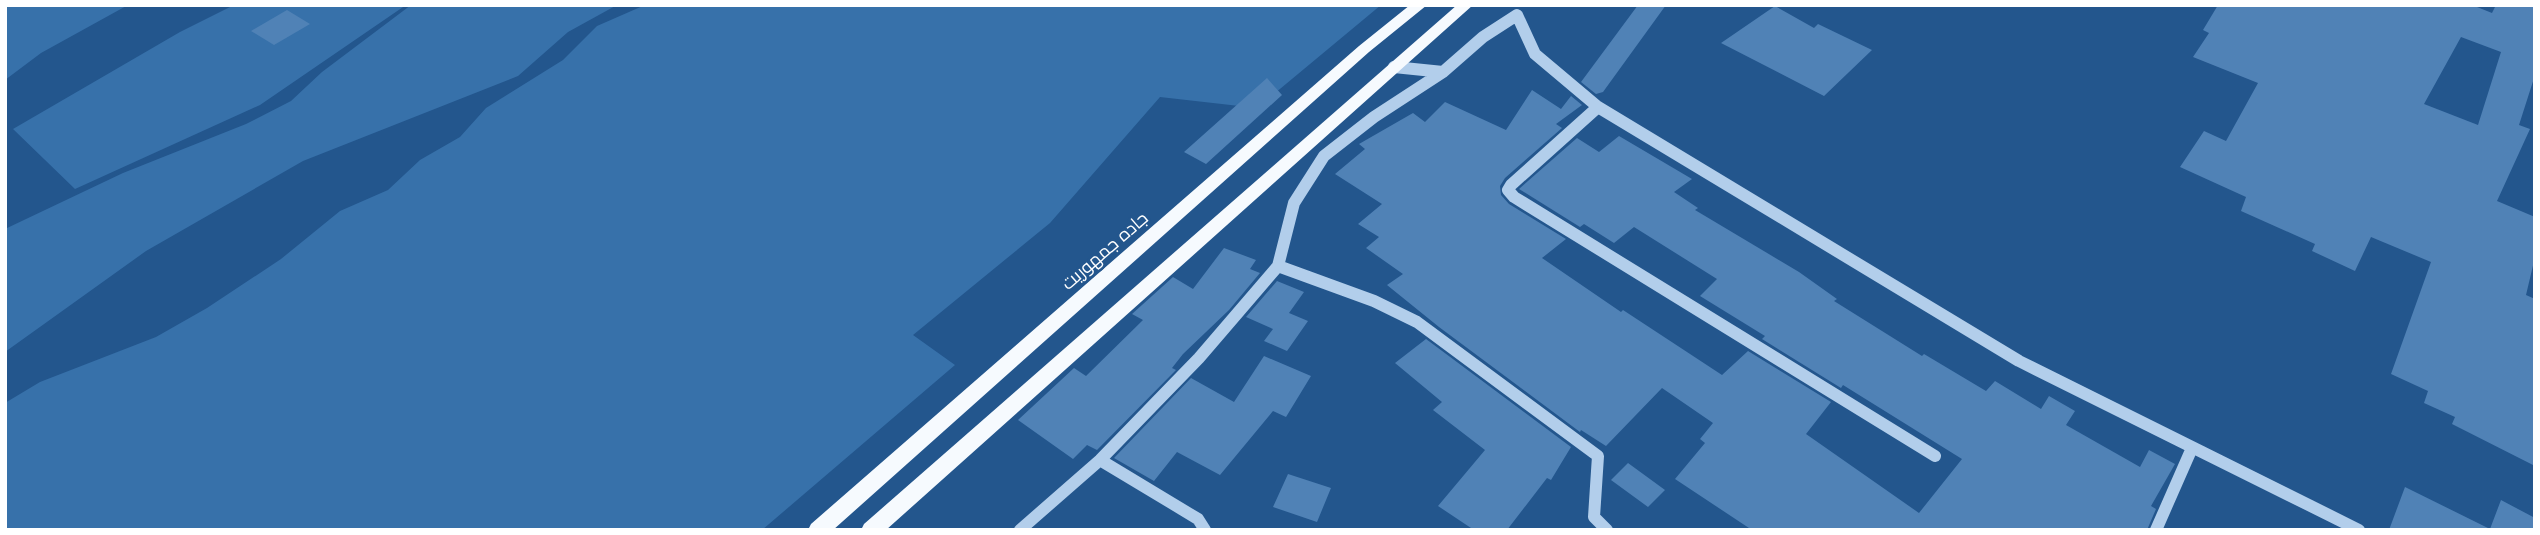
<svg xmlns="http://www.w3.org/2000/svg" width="2540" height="535" font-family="Lato,Cairo,sans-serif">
  <rect width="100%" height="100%" fill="#23568d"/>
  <path fill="#3771aa" d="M 5,5 L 128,5 L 41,53 L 5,80 Z
    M 234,5 L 406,5 L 260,105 L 75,189 L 13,129 L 180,32 Z
    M 411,5 L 617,5 L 568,32 L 518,76 L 303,161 L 146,251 L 5,352 L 5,229 L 123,173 L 246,124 L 291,101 L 322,72 Z
    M 645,5 L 1381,5 L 1257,108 L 1160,97 L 1050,223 L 913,335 L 955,365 L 762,530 L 5,530 L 5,403 L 40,382 L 156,337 L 207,308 L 281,259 L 340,211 L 388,190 L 420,160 L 460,137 L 486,108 L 563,60 L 597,26 Z"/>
  <path fill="#5082b6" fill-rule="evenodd" d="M 1638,5 L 1666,5 L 1603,92 L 1596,94 L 1581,82 Z
    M 2218,5 L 2472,5 L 2492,13 L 2496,5 L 2535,5 L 2535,75 L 2519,125 L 2530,129 L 2497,201 L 2535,217 L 2535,257 L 2526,295 L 2535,299 L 2535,466 L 2452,424 L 2455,417 L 2424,403 L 2428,391 L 2391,374 L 2431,262 L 2371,237 L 2355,271 L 2312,251 L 2315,244 L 2241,211 L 2246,197 L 2180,167 L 2204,131 L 2226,141 L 2258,83 L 2193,57 L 2209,33 L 2203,30 ZM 2461,37 L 2501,52 L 2478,125 L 2424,104 Z
    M 1775,6 L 1814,28 L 1818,24 L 1872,50 L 1824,96 L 1721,43 Z
    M 287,10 L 310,24 L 274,45 L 251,31 Z
    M 1267,78 L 1282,95 L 1206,164 L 1184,152 Z
    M 1532,90 L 1561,109 L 1571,96 L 1582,105 L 1556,124 L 1562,128 L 1505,178 L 1500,186 L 1501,195 L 1509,204 L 1566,239 L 1542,258 L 1621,312 L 1623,310 L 1722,375 L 1748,351 L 1831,402 L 1806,434 L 1919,513 L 1962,459 L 1843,385 L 1841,388 L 1762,339 L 1765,336 L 1700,296 L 1717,279 L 1634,227 L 1614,243 L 1584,224 L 1580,227 L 1519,189 L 1577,138 L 1599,152 L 1619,136 L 1692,179 L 1674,192 L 1698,208 L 1695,210 L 1799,272 L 1837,299 L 1834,301 L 1922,356 L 1924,354 L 1986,391 L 1995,381 L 2041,409 L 2049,396 L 2075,411 L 2066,425 L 2140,467 L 2149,450 L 2175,464 L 2151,506 L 2156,509 L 2147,530 L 1752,530 L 1675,479 L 1705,443 L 1700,439 L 1713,423 L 1662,388 L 1606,446 L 1581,430 L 1580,432 L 1439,327 L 1387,285 L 1403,274 L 1366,248 L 1379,237 L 1358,224 L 1382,204 L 1335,174 L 1365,149 L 1359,144 L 1413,113 L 1425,122 L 1445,102 L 1506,130 Z
    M 1224,248 L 1256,260 L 1250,269 L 1260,273 L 1229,310 L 1183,354 L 1172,368 L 1176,370 L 1097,450 L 1087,445 L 1073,459 L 1018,420 L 1074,368 L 1086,376 L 1143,320 L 1132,314 L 1173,277 L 1193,289 Z
    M 1277,281 L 1304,292 L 1289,313 L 1308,321 L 1287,351 L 1264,341 L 1273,329 L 1246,317 Z
    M 1426,339 L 1571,447 L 1551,480 L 1547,478 L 1507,530 L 1474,530 L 1438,506 L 1485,450 L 1433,410 L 1442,402 L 1395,363 Z
    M 1264,356 L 1311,376 L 1286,417 L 1273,411 L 1220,475 L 1177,452 L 1154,481 L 1114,458 L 1191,378 L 1234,402 Z
    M 1628,463 L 1665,490 L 1648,507 L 1611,480 Z
    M 1288,474 L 1331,488 L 1317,522 L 1273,507 Z
    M 2405,487 L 2490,529 L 2501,500 L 2535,518 L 2535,530 L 2389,530 Z"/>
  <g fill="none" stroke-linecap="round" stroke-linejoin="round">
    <path stroke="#b2ceeb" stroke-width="12" d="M 1394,67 L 1443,72
      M 1598,107 L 1511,185 L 1508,190 L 1514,197 L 1935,456
      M 1278,266 L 1374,301 L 1417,322 L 1598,456 L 1594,517 L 1607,530
      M 1100,460 L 1198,519 L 1205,530
      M 1020,530 L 1100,460 L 1199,358 L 1278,266 L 1294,203 L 1324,156 L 1374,117 L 1443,72 L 1483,37 L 1517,15 L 1535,54 L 1598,107 L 2019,361 L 2359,530
      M 2156,530 L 2192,448"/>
    <path fill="#f6fafe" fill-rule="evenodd" d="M 1410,5 L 1427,5 L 1369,52 L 833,530 L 808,530 L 811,524 L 1359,46 Z
      M 1457,5 L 1473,5 L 886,530 L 861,530 L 864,524 Z"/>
  </g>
  <g text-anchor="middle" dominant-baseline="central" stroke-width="5" stroke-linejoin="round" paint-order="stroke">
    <g font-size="18" fill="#fff" stroke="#23568d">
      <text transform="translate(1104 250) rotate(-41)">جاده جمهوریت</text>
    </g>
  </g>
  <rect width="2540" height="535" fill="none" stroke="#ffffff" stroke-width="14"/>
</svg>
